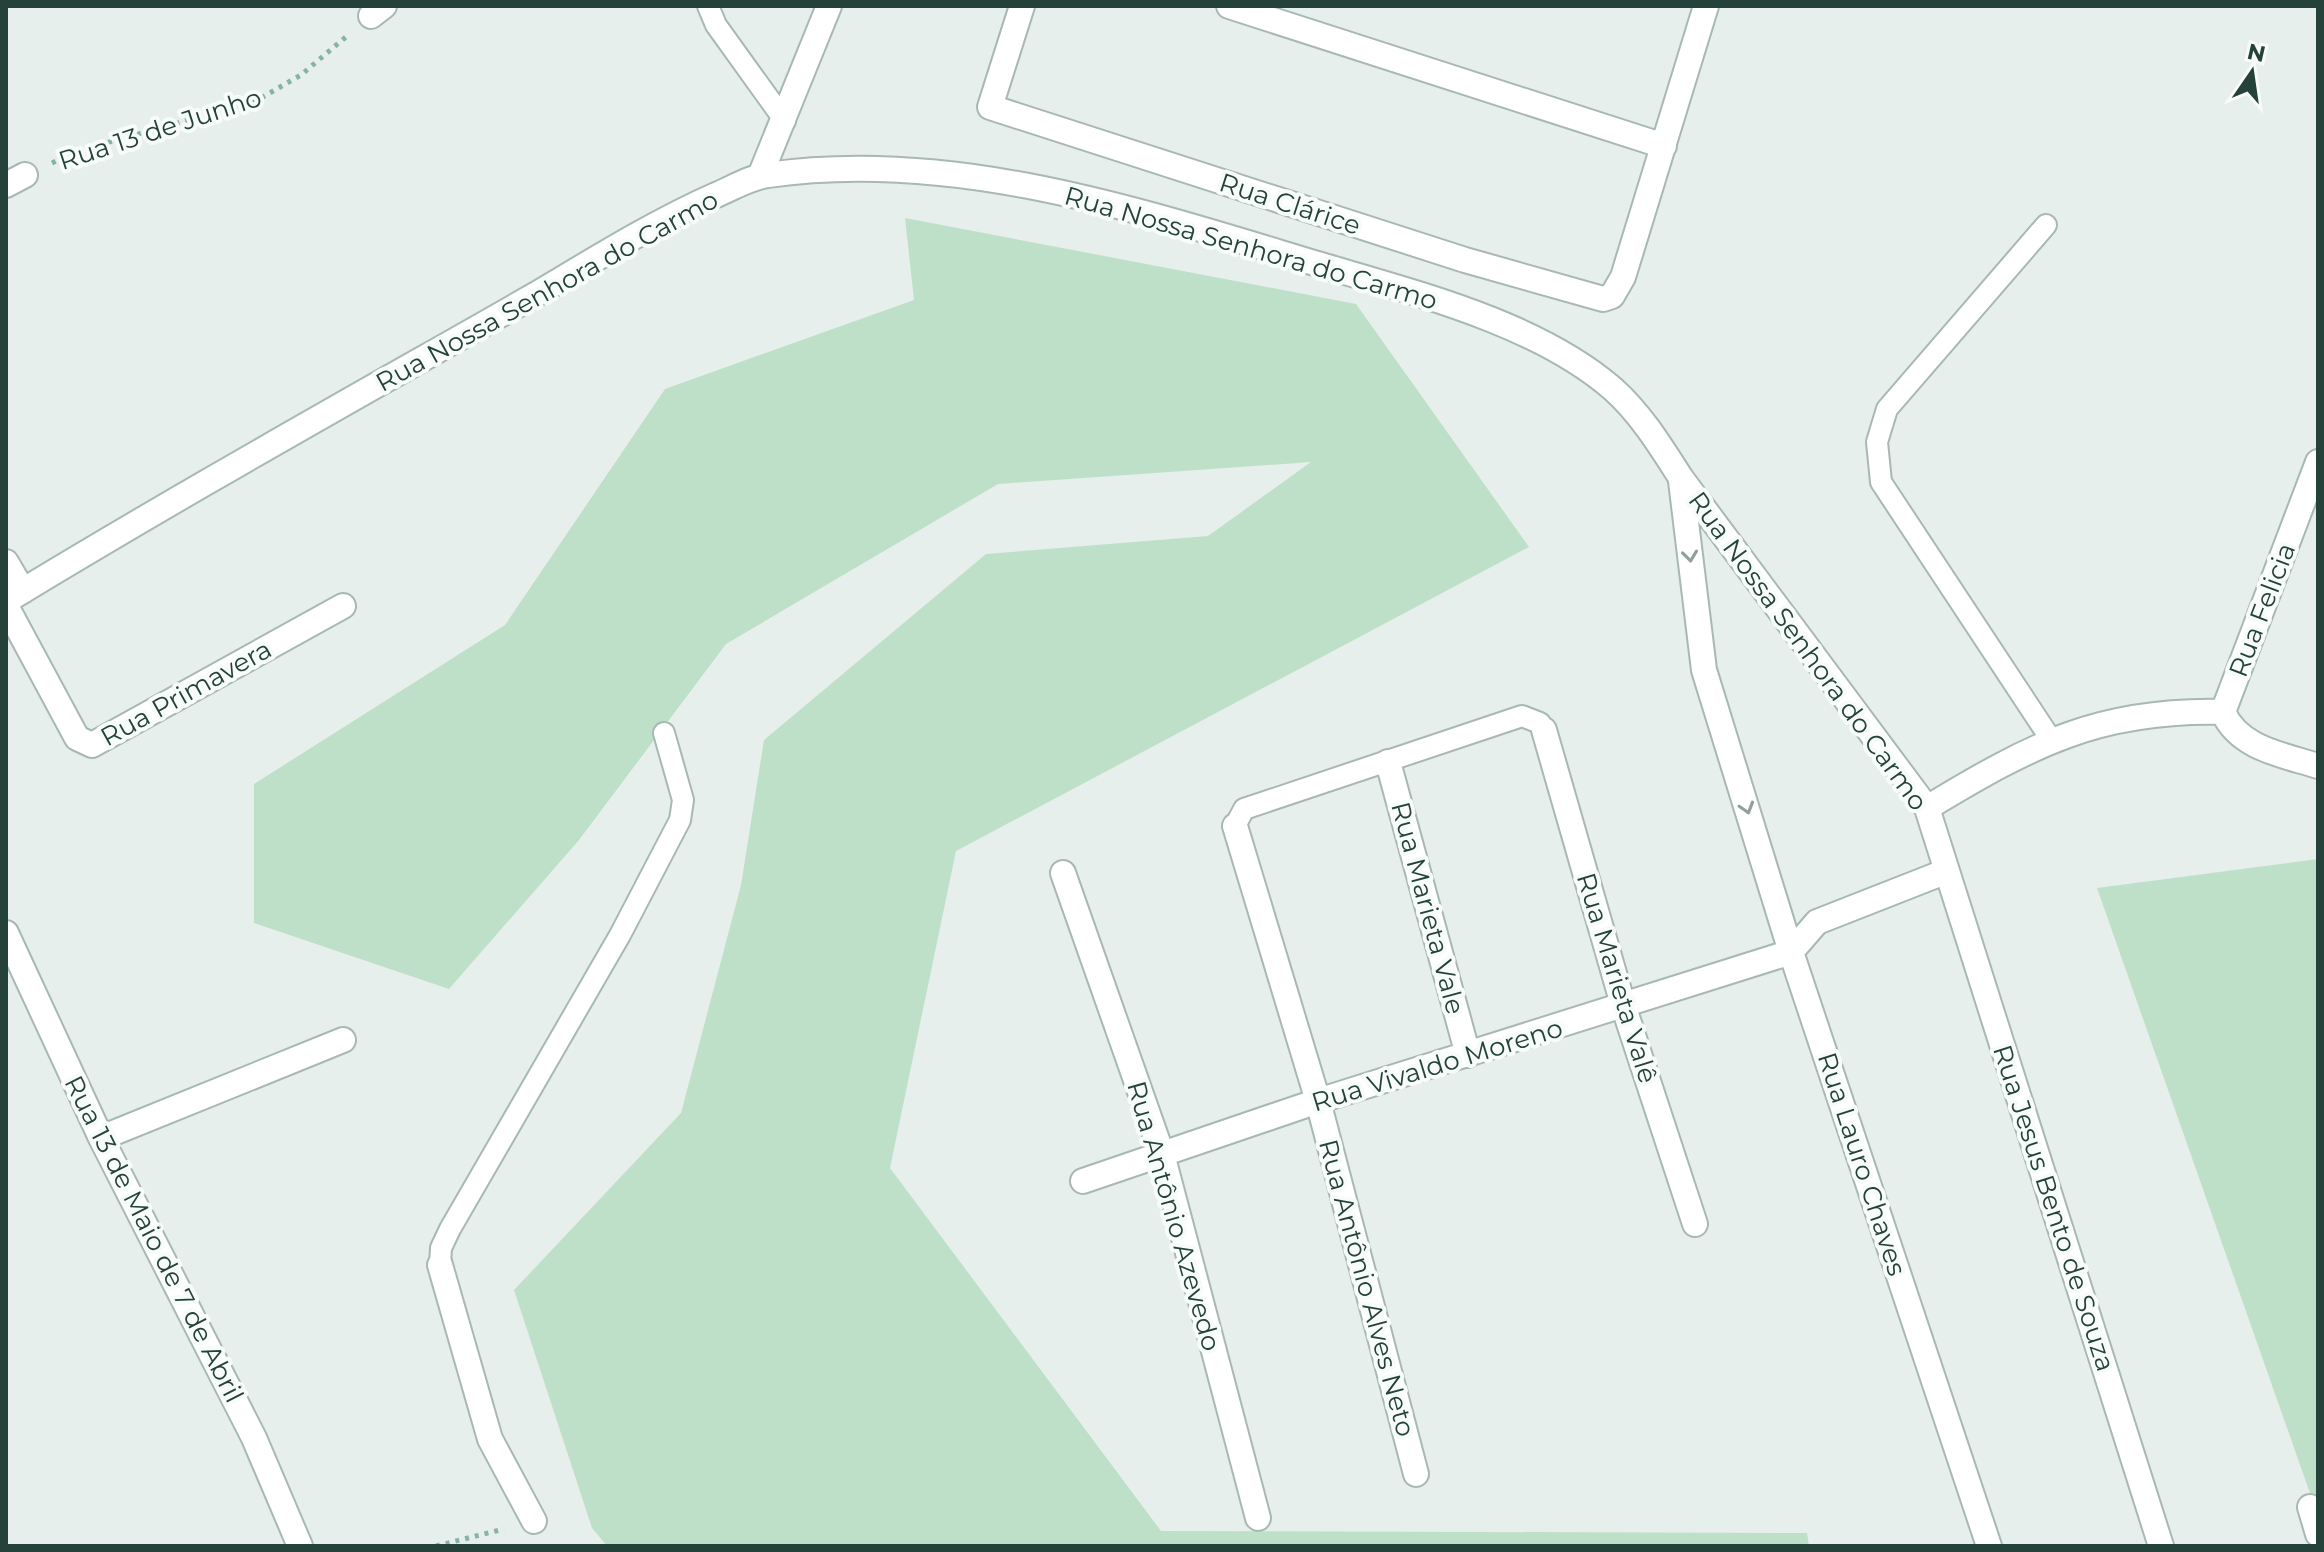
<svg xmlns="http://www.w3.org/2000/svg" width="2324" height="1552" font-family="Montserrat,sans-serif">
  <rect width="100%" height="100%" fill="#e6efeb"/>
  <path fill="#bfe0c8" d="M 905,218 L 1356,304 L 1529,547 L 956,851 L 890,1168 L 1161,1531 L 1807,1533 L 1809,1546 L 607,1546 L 592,1528 L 514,1290 L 681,1113 L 741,885 L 764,740 L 986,554 L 1208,536 L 1311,462 L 998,484 L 726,644 L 579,840 L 449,989 L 254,923 L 254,784 L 505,625 L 665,389 L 914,300 Z
    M 2318,859 L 2318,1516 L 2097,888 Z"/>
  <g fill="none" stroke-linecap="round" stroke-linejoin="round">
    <defs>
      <path id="lane" d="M 708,6 L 716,25 L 785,121
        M 2046,225 L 1887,409 L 1877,442 L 1881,482 L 2052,741
        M 1235,826 L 1244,809 L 1522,716 L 1540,723 L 1544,730
        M 440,1265 L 441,1248 L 450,1229 L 620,935 L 680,820 L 683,800 L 664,733"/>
      <path id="street" d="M 1022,6 L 990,107 L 1465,260 L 1603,299 L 1612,296 L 1623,277 L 1706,6
        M 1229,6 L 1664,146
        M 371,16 L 384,6
        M 760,176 L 829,6
        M 6,185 L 25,175
        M 1681,481 L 1704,670 L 1791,952 L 1989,1546
        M 6,562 L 23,591
        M 6,601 C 180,495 358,396 535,295 C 594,260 653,223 716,195 C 733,188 750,177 768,175 C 955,148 1144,212 1321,265 C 1415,293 1537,323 1613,389 C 1641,414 1661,447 1681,478 L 1927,808 L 2161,1546
        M 6,606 L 77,738 L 92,745 L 343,606
        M 2223,712 L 2318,462
        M 2223,712 C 2239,749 2284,755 2318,766
        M 1544,730 L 1624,1008 L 1695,1224
        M 1388,762 L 1468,1055
        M 1927,808 C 2031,745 2099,709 2223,712
        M 1235,826 L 1318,1101 L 1416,1474
        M 1063,873 L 1162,1154 L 1258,1518
        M 6,933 L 101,1138 L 254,1438 L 300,1546
        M 1791,952 L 1817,922 L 1947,871
        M 101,1138 L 343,1040
        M 1083,1181 L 1318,1101 L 1791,952
        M 440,1265 L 490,1439 L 534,1521
        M 2310,1507 L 2318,1534"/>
    </defs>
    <use href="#lane" stroke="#a8b8b2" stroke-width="24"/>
    <use href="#street" stroke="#a8b8b2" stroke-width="28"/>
    <path stroke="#86b3a5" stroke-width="5" stroke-dasharray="4 6" stroke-linecap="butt" d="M 52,163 L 77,151 L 254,102 L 301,75 L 347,36
      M 436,1546 L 504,1529"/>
    <use href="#lane" stroke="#fff" stroke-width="20"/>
    <use href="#street" stroke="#fff" stroke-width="24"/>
  </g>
  <defs><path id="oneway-chevron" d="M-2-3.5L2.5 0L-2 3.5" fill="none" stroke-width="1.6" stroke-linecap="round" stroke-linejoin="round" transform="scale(2)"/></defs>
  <g stroke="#92a09c">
    <use href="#oneway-chevron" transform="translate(1690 556) rotate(83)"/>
    <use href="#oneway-chevron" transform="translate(1747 808) rotate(73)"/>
  </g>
  <g text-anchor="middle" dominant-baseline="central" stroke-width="8" stroke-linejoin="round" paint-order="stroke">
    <g font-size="26" fill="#24423a" stroke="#f7fbf9">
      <text transform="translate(160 129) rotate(-18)">Rua 13 de Junho</text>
      <text transform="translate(1290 204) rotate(18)">Rua Clárice</text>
      <text transform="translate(1251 248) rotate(16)">Rua Nossa Senhora do Carmo</text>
      <text transform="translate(547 291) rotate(-29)">Rua Nossa Senhora do Carmo</text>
      <text transform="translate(2262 610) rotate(-69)">Rua Felicia</text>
      <text transform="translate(1808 651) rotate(54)">Rua Nossa Senhora do Carmo</text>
      <text transform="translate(186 693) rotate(-29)">Rua Primavera</text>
      <text transform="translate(1428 908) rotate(75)">Rua Marieta Vale</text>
      <text transform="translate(1617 978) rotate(73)">Rua Marieta Valê</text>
      <text transform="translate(1437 1065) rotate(-17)">Rua Vivaldo Moreno</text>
      <text transform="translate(1862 1164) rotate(72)">Rua Lauro Chaves</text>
      <text transform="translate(2054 1208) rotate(72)">Rua Jesus Bento de Souza</text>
      <text transform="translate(1174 1216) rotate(74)">Rua Antônio Azevedo</text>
      <text transform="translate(154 1239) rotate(63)">Rua 13 de Maio de 7 de Abril</text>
      <text transform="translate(1367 1288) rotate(75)">Rua Antônio Alves Neto</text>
    </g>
  </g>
  <rect width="2324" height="1552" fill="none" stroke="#24423a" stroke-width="16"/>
  <g transform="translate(2252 72) rotate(13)" stroke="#f7fbf9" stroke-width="6" paint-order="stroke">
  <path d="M0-6L14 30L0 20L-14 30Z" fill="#24423a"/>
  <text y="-12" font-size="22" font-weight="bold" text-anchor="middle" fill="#24423a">N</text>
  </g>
</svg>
